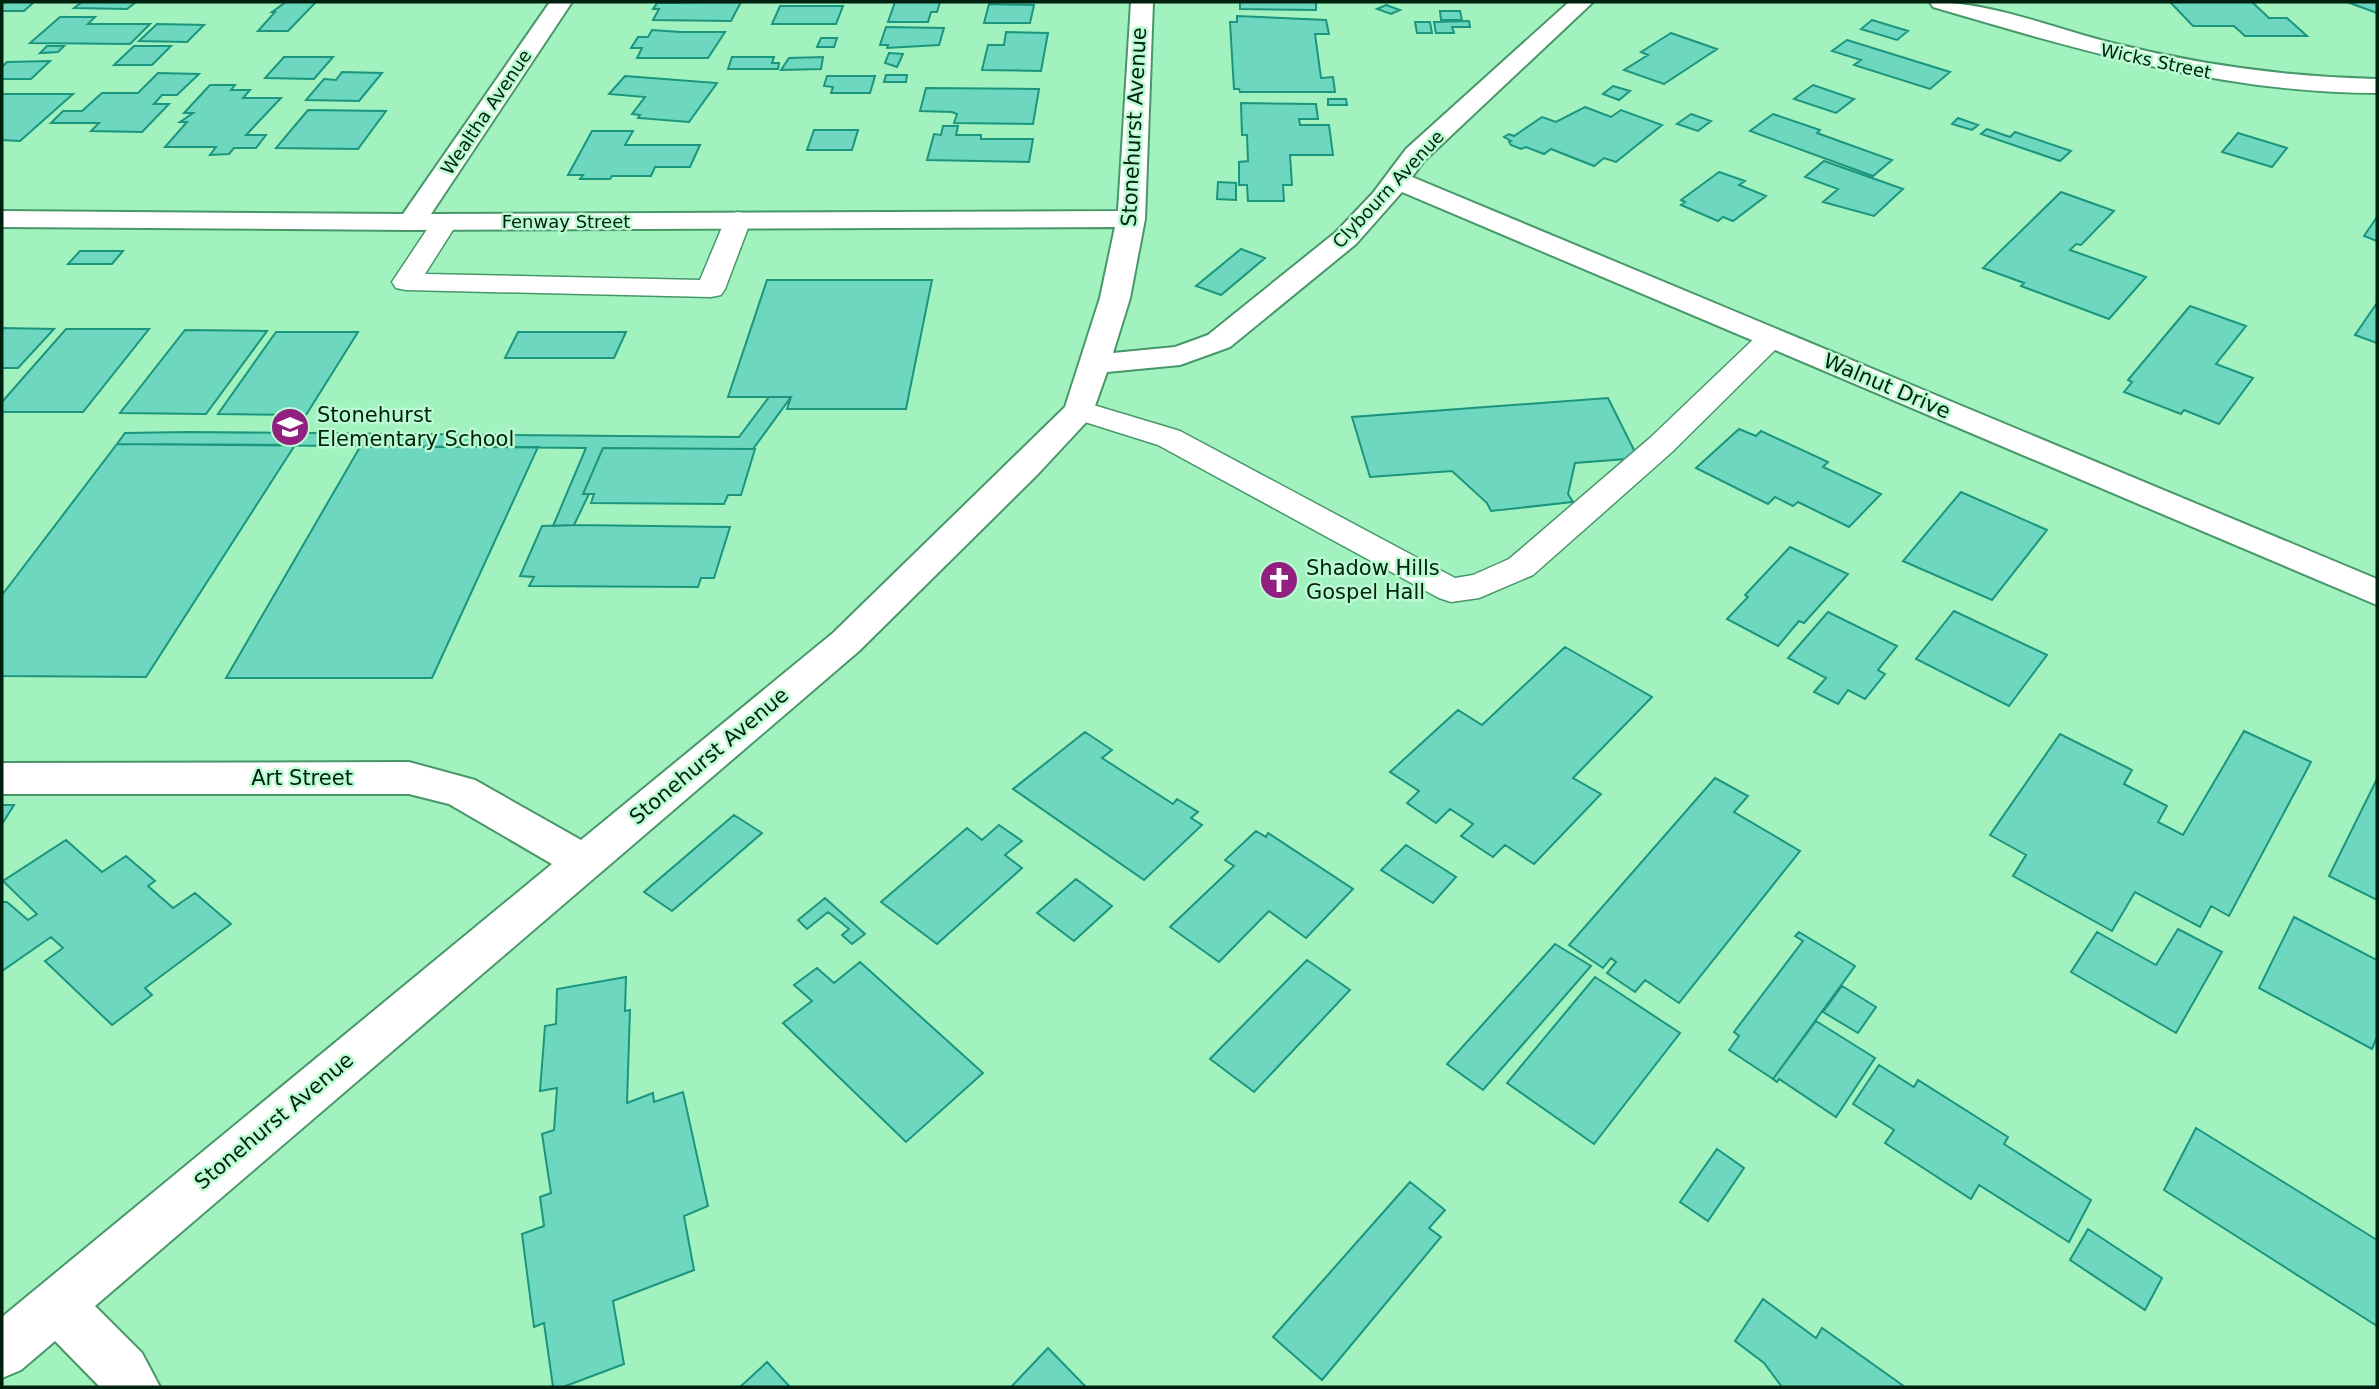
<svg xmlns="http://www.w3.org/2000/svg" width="2379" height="1389" font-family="'DejaVu Sans',sans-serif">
  <rect width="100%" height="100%" fill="#a1f2be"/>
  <path fill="#6dd8bf" stroke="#1b957e" stroke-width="2" d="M 2,2 L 34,2 L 24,11 L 2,11 Z
    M 82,2 L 136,2 L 127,9 L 74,8 Z
    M 286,2 L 316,2 L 288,31 L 258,31 L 275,12 L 272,12 Z
    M 741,2 L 731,21 L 653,20 L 659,9 L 653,9 L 657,3 Z
    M 895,2 L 961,2 L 940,2 L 937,12 L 931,12 L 928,22 L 888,22 Z
    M 1240,2 L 1316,2 L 1316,10 L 1240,9 Z
    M 2170,2 L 2252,2 L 2269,18 L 2287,18 L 2307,36 L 2245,36 L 2234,26 L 2193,26 Z
    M 2347,2 L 2377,2 L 2377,13 Z
    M 989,4 L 1034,5 L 1030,23 L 984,23 Z
    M 1386,5 L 1400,10 L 1391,14 L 1377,9 Z
    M 780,6 L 843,6 L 836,24 L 772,24 Z
    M 1440,11 L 1460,11 L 1462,20 L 1441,20 Z
    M 1237,16 L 1326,20 L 1329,34 L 1315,34 L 1321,78 L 1333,77 L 1335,92 L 1240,92 L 1239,89 L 1234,89 L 1230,22 L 1237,22 Z
    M 60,17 L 95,17 L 88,24 L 150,24 L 130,44 L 30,43 Z
    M 1872,20 L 1908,31 L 1897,40 L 1861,29 Z
    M 1469,21 L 1470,27 L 1452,27 L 1454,33 L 1436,33 L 1434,22 Z
    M 1415,22 L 1430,22 L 1432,33 L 1417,33 Z
    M 157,24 L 204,25 L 187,42 L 139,41 Z
    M 886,27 L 944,28 L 939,45 L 887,48 L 888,45 L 880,45 Z
    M 652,30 L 680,32 L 725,32 L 708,58 L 637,58 L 642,48 L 631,48 L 638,37 L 648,37 Z
    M 1006,32 L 1048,33 L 1041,71 L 982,70 L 988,45 L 1004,45 Z
    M 1671,33 L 1717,49 L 1664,84 L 1624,70 L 1648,55 L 1641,52 Z
    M 821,38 L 837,38 L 834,47 L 817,47 Z
    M 1847,40 L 1950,72 L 1930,89 L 1854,65 L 1861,60 L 1832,51 Z
    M 47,46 L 64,46 L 58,52 L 40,53 Z
    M 134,46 L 171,46 L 152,65 L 114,65 Z
    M 889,53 L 903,54 L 897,67 L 885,63 Z
    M 284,57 L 333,57 L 314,79 L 265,78 Z
    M 732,57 L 774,57 L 772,63 L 779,63 L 778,69 L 728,69 Z
    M 823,57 L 821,69 L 781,70 L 789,58 Z
    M 50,61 L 31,79 L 2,79 L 2,67 L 7,62 Z
    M 342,72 L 382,73 L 359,101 L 306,100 L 324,79 L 336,80 Z
    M 158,73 L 199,74 L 177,95 L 162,95 L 154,104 L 169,104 L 142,132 L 91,131 L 99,123 L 51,123 L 63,111 L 82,111 L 102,93 L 138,93 Z
    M 886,75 L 907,75 L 906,82 L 884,82 Z
    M 625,76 L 717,83 L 689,122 L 638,118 L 640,115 L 632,114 L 645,97 L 609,94 Z
    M 827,76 L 875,76 L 870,93 L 831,93 L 833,87 L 824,86 Z
    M 210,85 L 235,85 L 231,90 L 250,90 L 243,98 L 281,98 L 246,135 L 266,135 L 256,148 L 234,148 L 229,154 L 210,155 L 216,147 L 165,147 L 187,122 L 180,122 L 193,113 L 184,113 Z
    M 1813,85 L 1854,99 L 1836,113 L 1794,99 Z
    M 1613,86 L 1630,91 L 1619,100 L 1603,94 Z
    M 926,88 L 1039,89 L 1033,124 L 954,123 L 957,114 L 952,112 L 920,111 Z
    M 2,94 L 73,94 L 20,141 L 2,140 Z
    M 1328,99 L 1346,99 L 1347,105 L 1328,105 Z
    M 1241,103 L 1316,104 L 1318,119 L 1299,119 L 1300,125 L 1329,125 L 1333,155 L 1290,155 L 1292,185 L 1283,185 L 1284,201 L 1248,201 L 1247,185 L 1239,185 L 1239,162 L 1248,161 L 1247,135 L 1242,135 Z
    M 1585,107 L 1611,117 L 1621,110 L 1662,125 L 1616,162 L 1604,158 L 1594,166 L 1551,149 L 1544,154 L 1526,147 L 1521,149 L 1511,145 L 1509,142 L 1511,141 L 1504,137 L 1509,134 L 1514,136 L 1542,117 L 1556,122 Z
    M 308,110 L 386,111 L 358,149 L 276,148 Z
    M 1691,114 L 1711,121 L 1698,131 L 1677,124 Z
    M 1773,114 L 1820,130 L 1817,133 L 1892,160 L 1873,176 L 1750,131 Z
    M 1958,118 L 1978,125 L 1972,130 L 1952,124 Z
    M 943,126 L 958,126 L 956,135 L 981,135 L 981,139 L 1033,139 L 1029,162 L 927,160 L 934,134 L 941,135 Z
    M 1987,129 L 2010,137 L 2015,132 L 2071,151 L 2060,161 L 1981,134 Z
    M 814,130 L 858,130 L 852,150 L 807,150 Z
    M 592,131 L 633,131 L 625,145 L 700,145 L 690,167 L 655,167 L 651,176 L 612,176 L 610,179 L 580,179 L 583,175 L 568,175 Z
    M 2238,133 L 2287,148 L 2272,167 L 2222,152 Z
    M 1824,161 L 1903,189 L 1874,216 L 1823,202 L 1838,189 L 1805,177 Z
    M 1719,172 L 1745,181 L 1739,185 L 1766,196 L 1733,221 L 1723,217 L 1718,221 L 1681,205 L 1685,202 L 1681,200 Z
    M 1218,182 L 1236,183 L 1236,200 L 1217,199 Z
    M 2061,192 L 2114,211 L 2081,245 L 2076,244 L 2070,250 L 2146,277 L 2109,319 L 2021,286 L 2024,283 L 1983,268 Z
    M 2377,217 L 2377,241 L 2364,236 Z
    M 1241,249 L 1265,258 L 1221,295 L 1196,286 Z
    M 80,251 L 123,251 L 112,264 L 68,264 Z
    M 767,280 L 932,280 L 906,409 L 787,409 L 791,397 L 728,397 Z
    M 2377,303 L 2377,343 L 2355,335 Z
    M 2190,306 L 2246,326 L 2216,364 L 2253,378 L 2219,424 L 2184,410 L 2181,414 L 2124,392 L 2132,382 L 2128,380 Z
    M 2,328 L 54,329 L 18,368 L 2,368 Z
    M 66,329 L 149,329 L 83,412 L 2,412 L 2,402 Z
    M 185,330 L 267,331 L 206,414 L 120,413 Z
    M 276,332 L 358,332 L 306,415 L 218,414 Z
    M 518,332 L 626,332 L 614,358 L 505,358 Z
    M 769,397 L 791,397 L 753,449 L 603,448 L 583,494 L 589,494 L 574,525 L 553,526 L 586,448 L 117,444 L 125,433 L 187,432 L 739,437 Z
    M 1608,398 L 1638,458 L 1575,463 L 1568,494 L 1573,502 L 1491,511 L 1487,503 L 1452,471 L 1370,477 L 1352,417 Z
    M 1739,429 L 1756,436 L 1761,431 L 1828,462 L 1823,467 L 1881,494 L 1849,527 L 1798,502 L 1793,506 L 1775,497 L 1768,504 L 1696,468 Z
    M 117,444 L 295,445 L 146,677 L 2,676 L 2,595 Z
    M 360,447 L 538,447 L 432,678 L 226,678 Z
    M 603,448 L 753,449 L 755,449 L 741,495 L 728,495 L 724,504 L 591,503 L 594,494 L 583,494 Z
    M 1961,492 L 2047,530 L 1992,600 L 1903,561 Z
    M 542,526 L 574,525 L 730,527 L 714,578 L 701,578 L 698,587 L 529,586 L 534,577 L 520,576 Z
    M 1790,547 L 1848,574 L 1804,623 L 1799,621 L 1778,646 L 1727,619 L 1748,597 L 1745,595 Z
    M 1954,611 L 2047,655 L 2009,706 L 1916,659 Z
    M 1828,612 L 1897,646 L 1878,670 L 1885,674 L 1865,699 L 1848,690 L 1838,704 L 1814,692 L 1826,678 L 1788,658 Z
    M 1565,647 L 1652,697 L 1573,778 L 1601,794 L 1534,864 L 1505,845 L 1493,857 L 1461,836 L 1473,824 L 1450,809 L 1436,823 L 1407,803 L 1419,791 L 1390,772 L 1458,710 L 1482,725 Z
    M 2244,731 L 2311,762 L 2229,916 L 2211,906 L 2200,927 L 2135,892 L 2112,931 L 2013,876 L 2026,855 L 1990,835 L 2060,734 L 2132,770 L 2124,784 L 2167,806 L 2158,822 L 2183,835 Z
    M 1085,732 L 1112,750 L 1102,758 L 1173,804 L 1177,799 L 1198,812 L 1191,818 L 1202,825 L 1144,880 L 1013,789 Z
    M 1715,778 L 1748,796 L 1734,812 L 1800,851 L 1679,1003 L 1645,980 L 1635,992 L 1607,973 L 1616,962 L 1611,958 L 1603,968 L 1569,945 Z
    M 2377,779 L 2377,900 L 2329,876 Z
    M 2,805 L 14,805 L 2,824 Z
    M 734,815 L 762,833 L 672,911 L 644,892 Z
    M 999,825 L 1022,841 L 1005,855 L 1022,868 L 937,944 L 881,902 L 967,828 L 982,840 Z
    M 1256,831 L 1266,837 L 1268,833 L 1353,889 L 1306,938 L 1269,911 L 1219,962 L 1170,927 L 1234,866 L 1225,860 Z
    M 66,840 L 102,872 L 126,856 L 155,881 L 148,886 L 173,908 L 195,893 L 231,924 L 145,988 L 152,995 L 112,1025 L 45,961 L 63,948 L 51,937 L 2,971 L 2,902 L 7,902 L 28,920 L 37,914 L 3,881 Z
    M 1406,845 L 1456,877 L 1433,903 L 1381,870 Z
    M 1076,879 L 1112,906 L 1074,941 L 1037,913 Z
    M 825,898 L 865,934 L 852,944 L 842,935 L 849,929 L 828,912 L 807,929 L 798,920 Z
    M 2294,917 L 2377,960 L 2377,1037 L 2372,1049 L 2259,988 Z
    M 2178,929 L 2222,952 L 2176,1033 L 2071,972 L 2097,932 L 2156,965 Z
    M 1799,932 L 1855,966 L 1773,1079 L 1729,1050 L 1739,1036 L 1734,1032 L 1803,941 L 1795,936 Z
    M 1555,944 L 1591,966 L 1483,1090 L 1447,1064 Z
    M 1307,960 L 1350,990 L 1254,1092 L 1210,1059 Z
    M 860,962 L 983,1073 L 906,1142 L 783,1023 L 812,1001 L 794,985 L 817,968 L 834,983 Z
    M 626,977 L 625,1011 L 630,1010 L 627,1103 L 653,1093 L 654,1102 L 683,1092 L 708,1206 L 684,1216 L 694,1270 L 613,1301 L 624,1364 L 563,1387 L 553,1387 L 544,1323 L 534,1327 L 522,1234 L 544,1226 L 540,1197 L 551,1193 L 542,1134 L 554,1130 L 557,1088 L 540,1091 L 545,1026 L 556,1024 L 557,989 Z
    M 1595,977 L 1680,1033 L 1594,1144 L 1507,1083 Z
    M 1842,986 L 1876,1007 L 1858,1033 L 1823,1012 Z
    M 1816,1021 L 1875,1058 L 1836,1117 L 1779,1079 L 1777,1082 L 1773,1079 Z
    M 1879,1065 L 1914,1087 L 1918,1080 L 2008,1137 L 2004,1144 L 2091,1200 L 2069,1242 L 1979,1185 L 1971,1199 L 1885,1143 L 1894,1130 L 1853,1104 Z
    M 2196,1128 L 2377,1240 L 2377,1326 L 2164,1190 Z
    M 1717,1149 L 1744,1168 L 1708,1221 L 1680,1202 Z
    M 1410,1182 L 1445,1210 L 1429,1228 L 1441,1237 L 1322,1380 L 1273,1337 Z
    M 2088,1229 L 2162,1278 L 2145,1310 L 2070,1260 Z
    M 1763,1299 L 1816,1338 L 1822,1328 L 1905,1387 L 1782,1387 L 1764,1363 L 1735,1341 Z
    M 1048,1348 L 1086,1387 L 1011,1387 Z
    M 767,1362 L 790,1387 L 740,1387 Z"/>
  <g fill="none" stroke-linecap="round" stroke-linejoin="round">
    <defs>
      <path id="service" d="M 738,212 L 747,214 L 751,220 L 725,289 L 721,295 L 711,297 L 406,290 L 396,288 L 392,282 L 436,216 L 454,216 L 458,222 L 425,274 L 700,280 L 725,220 L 729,214 Z
        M 1771,329 L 1781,332 L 1785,338 L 1781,344 L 1672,452 L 1533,575 L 1479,598 L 1451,602 L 1439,598 L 1158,445 L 1069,417 L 1065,410 L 1069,403 L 1080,401 L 1180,431 L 1455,578 L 1473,575 L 1509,559 L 1650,438 L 1761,332 Z"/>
      <path id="minor" d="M 550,2 L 572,2 L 431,214 L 1118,211 L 1131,2 L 1153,2 L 1145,219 L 1130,298 L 1113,353 L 1175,347 L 1208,335 L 1336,232 L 1373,193 L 1406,149 L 1569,2 L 1593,2 L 1424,161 L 1412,177 L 2377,579 L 2377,605 L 1402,192 L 1356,244 L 1230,347 L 1180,365 L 1107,372 L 1091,417 L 1037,475 L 859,651 L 95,1306 L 142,1353 L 160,1387 L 100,1387 L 55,1341 L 21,1370 L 2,1378 L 2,1317 L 552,864 L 449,804 L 409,794 L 2,794 L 2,763 L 409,762 L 475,780 L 581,840 L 833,633 L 1065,407 L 1100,298 L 1115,227 L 411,230 L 2,227 L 2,211 L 403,214 Z
        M 1930,2 C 1992,2 2052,28 2112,43 C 2200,65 2286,77 2377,79 L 2377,93 C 2224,93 2079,50 1933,7 Z"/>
    </defs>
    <use href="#service" stroke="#479769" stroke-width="3"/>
    <use href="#minor" stroke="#479769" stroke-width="4"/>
    <use href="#service" fill="#fff" fill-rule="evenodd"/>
    <use href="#minor" fill="#fff" fill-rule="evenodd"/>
  </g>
  <defs>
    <symbol id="school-disc" viewBox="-11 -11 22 22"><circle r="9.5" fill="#922080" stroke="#bbfbd1"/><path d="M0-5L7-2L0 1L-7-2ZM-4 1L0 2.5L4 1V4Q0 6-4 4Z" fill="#fff"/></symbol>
    <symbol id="church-disc" viewBox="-11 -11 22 22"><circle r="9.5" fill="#922080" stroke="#bbfbd1"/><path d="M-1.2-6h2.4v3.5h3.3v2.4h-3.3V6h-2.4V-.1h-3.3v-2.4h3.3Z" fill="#fff"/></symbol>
  </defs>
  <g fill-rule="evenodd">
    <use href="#school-disc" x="268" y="405" width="44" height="44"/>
    <use href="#church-disc" x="1257" y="558" width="44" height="44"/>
  </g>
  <g text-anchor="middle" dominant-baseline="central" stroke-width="5" stroke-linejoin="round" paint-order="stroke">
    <g font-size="18" fill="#00210f" stroke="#bbfbd1">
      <text transform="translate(2156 61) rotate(12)">Wicks Street</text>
      <text transform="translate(486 112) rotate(-56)">Wealtha Avenue</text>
      <text transform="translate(1388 189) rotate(-47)">Clybourn Avenue</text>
      <text x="566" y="221">Fenway Street</text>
    </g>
    <g font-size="21" fill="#00210f" stroke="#bbfbd1">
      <text transform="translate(1134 127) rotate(-87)">Stonehurst Avenue</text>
      <text transform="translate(1887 386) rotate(23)">Walnut Drive</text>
      <text transform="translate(709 756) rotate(-40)">Stonehurst Avenue</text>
      <text x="302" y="778">Art Street</text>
      <text transform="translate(274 1121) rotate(-40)">Stonehurst Avenue</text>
    </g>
    <g font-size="21" fill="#00210f" stroke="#bbfbd1" text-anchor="start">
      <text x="317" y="415">Stonehurst<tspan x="317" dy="24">Elementary School</tspan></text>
      <text x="1306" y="568">Shadow Hills<tspan x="1306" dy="24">Gospel Hall</tspan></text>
    </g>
  </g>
  <rect width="2379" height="1389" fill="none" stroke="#00210f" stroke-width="7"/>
</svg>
